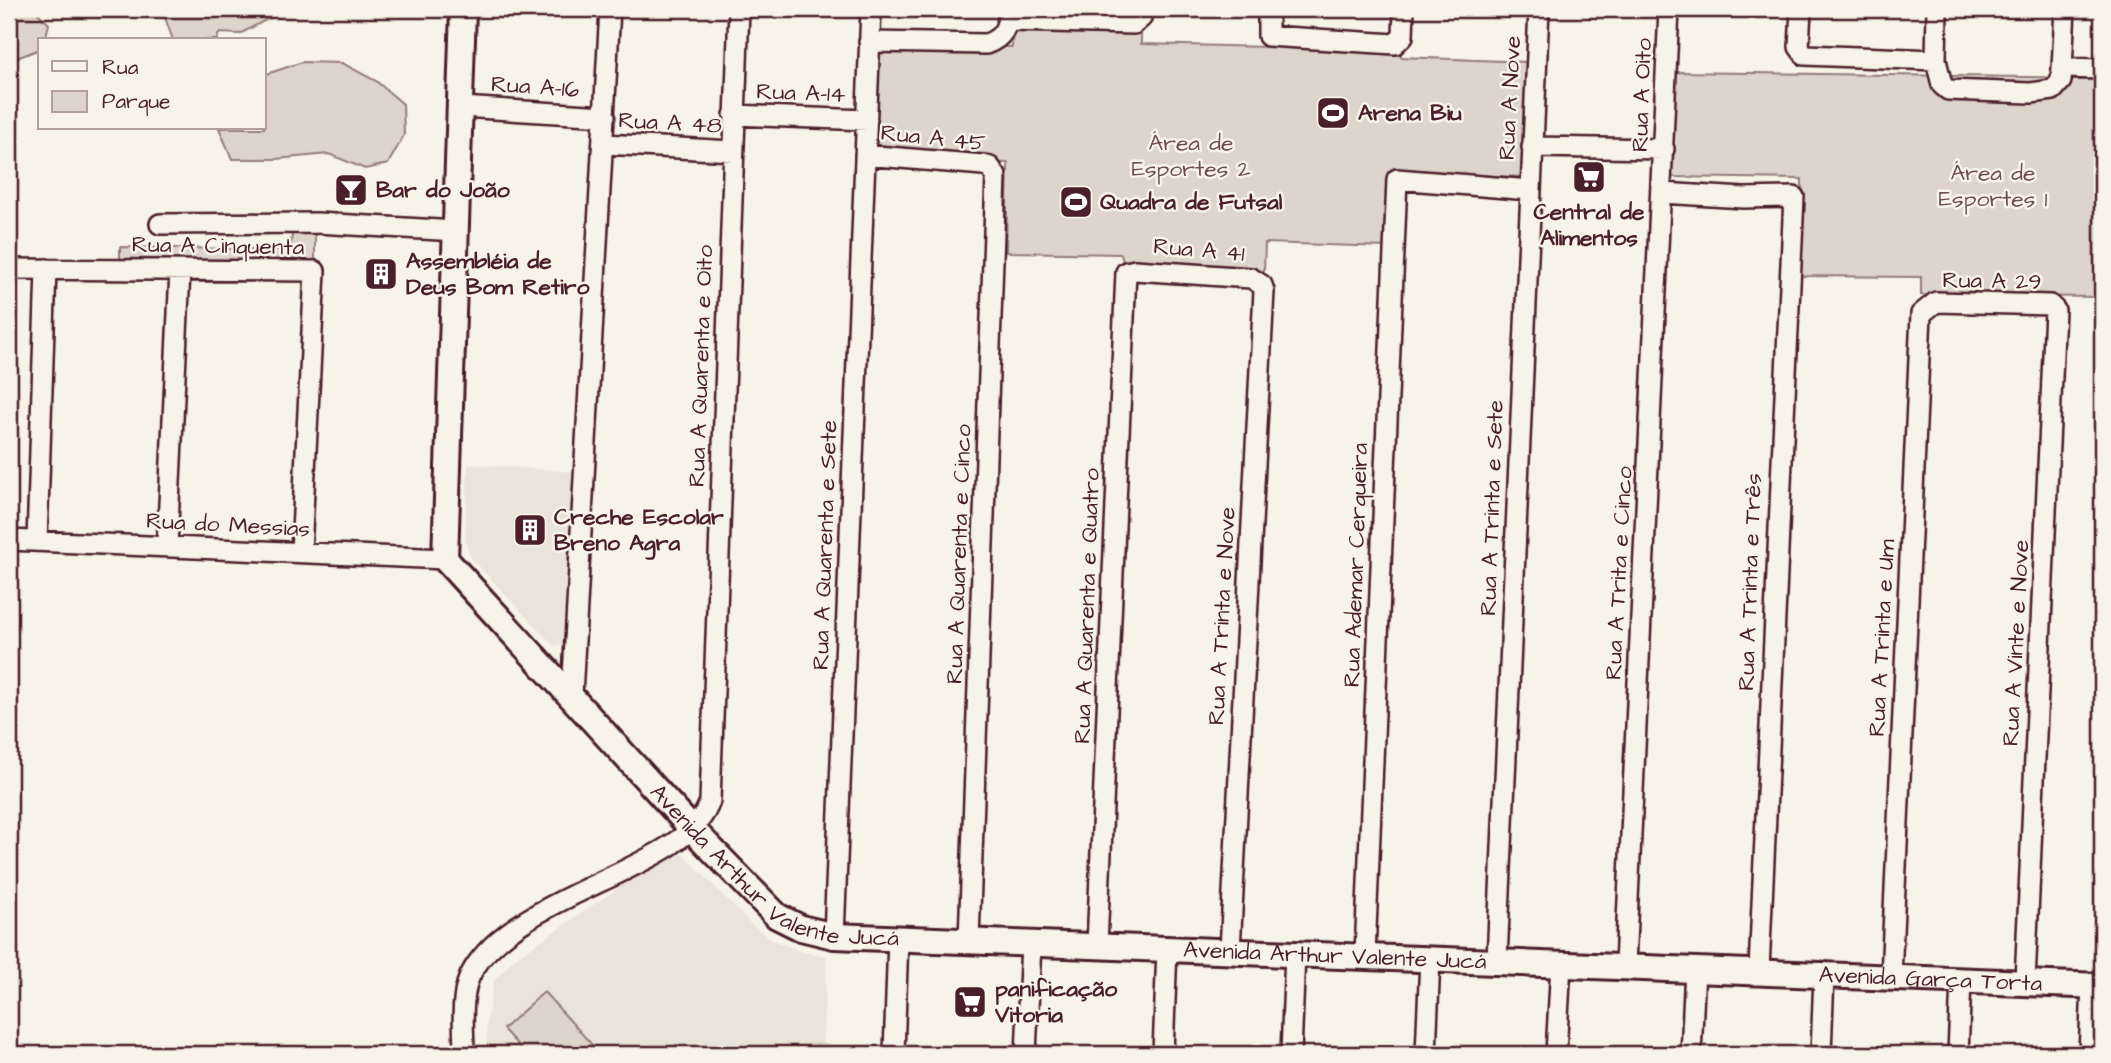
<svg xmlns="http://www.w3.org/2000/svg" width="2111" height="1063" font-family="'Architects Daughter',sans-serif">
  <rect width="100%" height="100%" fill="#f7f3e8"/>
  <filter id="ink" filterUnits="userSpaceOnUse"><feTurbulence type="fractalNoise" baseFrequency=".0143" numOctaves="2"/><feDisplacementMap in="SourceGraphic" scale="14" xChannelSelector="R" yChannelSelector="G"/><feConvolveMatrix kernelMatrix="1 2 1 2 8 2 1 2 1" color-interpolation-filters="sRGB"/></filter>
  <g filter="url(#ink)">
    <path fill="#eae3da" d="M 468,464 L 576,472 L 564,644 L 554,646 L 471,558 L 465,541 Z
      M 671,852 L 684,855 L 750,923 L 772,940 L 803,952 L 827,956 L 822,1054 L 486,1054 L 487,1018 L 494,981 L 514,959 Z"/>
    <path fill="#ded4cc" stroke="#947a7c" stroke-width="2" d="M 9,9 L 34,9 L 49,24 L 45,40 L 40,40 L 40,49 L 9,61 Z
      M 162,9 L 316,9 L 273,16 L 240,34 L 219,33 L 217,40 L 173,40 Z
      M 1013,27 L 1141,29 L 1141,44 L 1268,47 L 1273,35 L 1401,40 L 1401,57 L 1528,62 L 1523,177 L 1391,172 L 1387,247 L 1265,243 L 1264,271 L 1124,266 L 1121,254 L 1006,252 L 1008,163 L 869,160 L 873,44 L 1012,47 Z
      M 302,62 L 342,63 L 376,81 L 403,104 L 404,135 L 388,164 L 365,169 L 329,154 L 276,159 L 232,159 L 219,128 L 264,128 L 264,75 Z
      M 1672,72 L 2102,78 L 2102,297 L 1921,295 L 1921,277 L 1800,276 L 1802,179 L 1670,177 Z
      M 292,231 L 315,232 L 315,271 L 120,268 L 120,247 L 291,250 Z
      M 544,992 L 595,1048 L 587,1054 L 526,1054 L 503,1029 Z"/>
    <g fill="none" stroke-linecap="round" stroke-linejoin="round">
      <defs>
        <path id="minor" d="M 1268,9 L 1268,36 L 1395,44 L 1403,36 L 1404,9
          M 1801,9 L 1799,47 L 1805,55 L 1936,60 L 1942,85 L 1948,90 L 2031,93 L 2053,90 L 2061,81 L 2062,68 L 2102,69
          M 1008,21 L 1134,24 L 1141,18 L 1141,9
          M 869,42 L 986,44 C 1004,38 1008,26 1009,9
          M 1936,60 L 1937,9
          M 2062,68 L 2065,9
          M 461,107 L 605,116
          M 734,115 L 867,120
          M 604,144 L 733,151
          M 1532,147 L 1664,149
          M 865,155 L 983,165 L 990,167 L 996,176 L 969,940
          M 1662,193 L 1744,198 L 1794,197 L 1759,970
          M 160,224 L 317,223 L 457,231
          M 9,269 L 315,271 L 301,552
          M 9,540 L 445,559
          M 37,541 L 46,269
          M 167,546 L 180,271
          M 572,695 L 610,9
          M 834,936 L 871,9
          M 1097,945 L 1126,272 L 1135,270 L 1251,278 L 1262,285 L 1264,291 L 1230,950
          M 1365,955 L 1397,179 L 1530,190
          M 1497,960 L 1539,9
          M 1625,965 L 1669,9
          M 1891,977 L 1921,314 L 1936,302 L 2050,305 L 2055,310 L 2025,982
          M 464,1054 C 464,1030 459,992 473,970 C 520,891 689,869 710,801 L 739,9
          M 894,1054 L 898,938
          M 1026,1054 L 1031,943
          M 1163,1054 L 1167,948
          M 1291,1054 L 1295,953
          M 1426,1054 L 1430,958
          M 1556,1054 L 1561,963
          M 1691,1054 L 1695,968
          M 1821,1054 L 1824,974
          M 1958,1054 L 1961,980
          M 2089,1054 L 2092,985"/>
        <g id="tertiary">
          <path id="s1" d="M 463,9 L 445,559 L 693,830 L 777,916 L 801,928 L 834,936 L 2102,986"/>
        </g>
      </defs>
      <use href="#minor" stroke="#4a1f2b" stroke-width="24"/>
      <use href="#tertiary" stroke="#4a1f2b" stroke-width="30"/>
      <use href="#minor" stroke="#f7f3e8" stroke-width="19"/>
      <use href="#tertiary" stroke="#f7f3e8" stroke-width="24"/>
    </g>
  </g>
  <defs>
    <symbol id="stadium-square" viewBox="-11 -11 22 22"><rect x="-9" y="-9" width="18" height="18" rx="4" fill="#4a1f2b" stroke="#f7f3e8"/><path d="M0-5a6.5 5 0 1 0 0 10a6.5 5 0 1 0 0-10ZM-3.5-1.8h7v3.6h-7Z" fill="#fff"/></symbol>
    <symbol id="supermarket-square" viewBox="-11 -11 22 22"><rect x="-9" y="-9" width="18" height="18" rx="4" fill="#4a1f2b" stroke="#f7f3e8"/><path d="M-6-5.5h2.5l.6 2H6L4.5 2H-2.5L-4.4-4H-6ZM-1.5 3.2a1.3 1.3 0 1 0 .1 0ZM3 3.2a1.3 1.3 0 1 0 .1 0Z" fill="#fff"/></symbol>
    <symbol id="bar-square" viewBox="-11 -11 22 22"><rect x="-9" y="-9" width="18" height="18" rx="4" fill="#4a1f2b" stroke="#f7f3e8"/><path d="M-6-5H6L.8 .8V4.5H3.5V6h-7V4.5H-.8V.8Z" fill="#fff"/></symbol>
    <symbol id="building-square" viewBox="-11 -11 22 22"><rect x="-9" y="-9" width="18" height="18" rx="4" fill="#4a1f2b" stroke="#f7f3e8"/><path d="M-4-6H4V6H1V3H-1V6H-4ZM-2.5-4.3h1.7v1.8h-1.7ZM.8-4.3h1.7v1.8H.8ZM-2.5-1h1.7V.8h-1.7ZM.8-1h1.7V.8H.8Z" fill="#fff"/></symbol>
  </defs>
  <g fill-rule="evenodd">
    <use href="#stadium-square" x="1314" y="94" width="38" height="38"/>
    <use href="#supermarket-square" x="1570" y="158" width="38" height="38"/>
    <use href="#bar-square" x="332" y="171" width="38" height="38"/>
    <use href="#stadium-square" x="1057" y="183" width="38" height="38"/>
    <use href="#building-square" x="362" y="255" width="38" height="38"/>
    <use href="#building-square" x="511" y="511" width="38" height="38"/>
    <use href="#supermarket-square" x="951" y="983" width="38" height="38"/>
  </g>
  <g text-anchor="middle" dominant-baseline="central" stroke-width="5" stroke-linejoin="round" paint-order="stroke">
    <g font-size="23" fill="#4a1f2b" stroke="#f7f3e8">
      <text transform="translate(535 87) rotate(4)">Rua A-16</text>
      <text transform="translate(801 93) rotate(2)">Rua A-14</text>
      <text transform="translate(1642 95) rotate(-88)">Rua A Oito</text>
      <text transform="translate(1510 98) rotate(-87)">Rua A Nove</text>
      <text transform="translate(670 123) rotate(3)">Rua A 48</text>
      <text transform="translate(933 138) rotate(6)">Rua A 45</text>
      <text transform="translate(218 246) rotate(1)">Rua A Cinquenta</text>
      <text transform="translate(1199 250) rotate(5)">Rua A 41</text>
      <text transform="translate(1992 281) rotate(1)">Rua A 29</text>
      <text transform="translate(701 366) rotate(-88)">Rua A Quarenta e Oito</text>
      <text transform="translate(1492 508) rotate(-88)">Rua A Trinta e Sete</text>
      <text transform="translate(228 525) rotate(3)">Rua do Messias</text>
      <text transform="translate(825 545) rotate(-88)">Rua A Quarenta e Sete</text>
      <text transform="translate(959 554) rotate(-88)">Rua A Quarenta e Cinco</text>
      <text transform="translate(1356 565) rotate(-88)">Rua Ademar Cerqueira</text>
      <text transform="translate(1619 573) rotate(-87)">Rua A Trita e Cinco</text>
      <text transform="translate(1750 582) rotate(-88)">Rua A Trinta e Três</text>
      <text transform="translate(1087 606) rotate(-88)">Rua A Quarenta e Quatro</text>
      <text transform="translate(1222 616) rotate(-87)">Rua A Trinta e Nove</text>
      <text transform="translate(1882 638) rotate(-87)">Rua A Trinta e Um</text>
      <text transform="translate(2016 643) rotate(-87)">Rua A Vinte e Nove</text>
      <text stroke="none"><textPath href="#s1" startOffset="1012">Avenida Arthur Valente Jucá</textPath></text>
      <text stroke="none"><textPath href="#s1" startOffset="1600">Avenida Arthur Valente Jucá</textPath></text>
      <text stroke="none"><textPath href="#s1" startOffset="2196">Avenida Garça Torta</textPath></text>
    </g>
    <g font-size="23" font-weight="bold" fill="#4a1f2b" stroke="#f7f3e8" text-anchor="start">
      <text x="1358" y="113">Arena Biu</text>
      <text x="376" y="190">Bar do João</text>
      <text x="1100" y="202">Quadra de Futsal</text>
      <text x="1589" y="212" text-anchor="middle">Central de<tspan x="1589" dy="26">Alimentos</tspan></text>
      <text x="406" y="261">Assembléia de<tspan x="406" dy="26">Deus Bom Retiro</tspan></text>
      <text x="554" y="517">Creche Escolar<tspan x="554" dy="26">Breno Agra</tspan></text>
      <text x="995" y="989">panificação<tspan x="995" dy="26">Vitoria</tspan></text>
    </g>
    <g font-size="23" fill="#6f4c53" stroke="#f7f3e8">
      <text x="1191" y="143">Área de<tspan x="1191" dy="26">Esportes 2</tspan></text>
      <text x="1993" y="173">Área de<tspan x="1993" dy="26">Esportes 1</tspan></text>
    </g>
  </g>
  <rect width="2111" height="1063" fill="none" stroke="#f7f3e8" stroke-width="35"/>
  <rect x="18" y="18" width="2076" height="1028" fill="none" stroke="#4a1f2b" stroke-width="2.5" filter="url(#ink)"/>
  <rect x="38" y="38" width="228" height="91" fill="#f7f3e8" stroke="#b29e9c" stroke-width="2"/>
  <rect x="52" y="61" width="35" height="10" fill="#f7f3e8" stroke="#b29e9c" stroke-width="2"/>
  <text x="102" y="74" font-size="21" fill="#4a1f2b">Rua</text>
  <rect x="52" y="91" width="35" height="21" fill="#ded4cc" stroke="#b29e9c" stroke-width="2"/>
  <text x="102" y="108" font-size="21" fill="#4a1f2b">Parque</text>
</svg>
